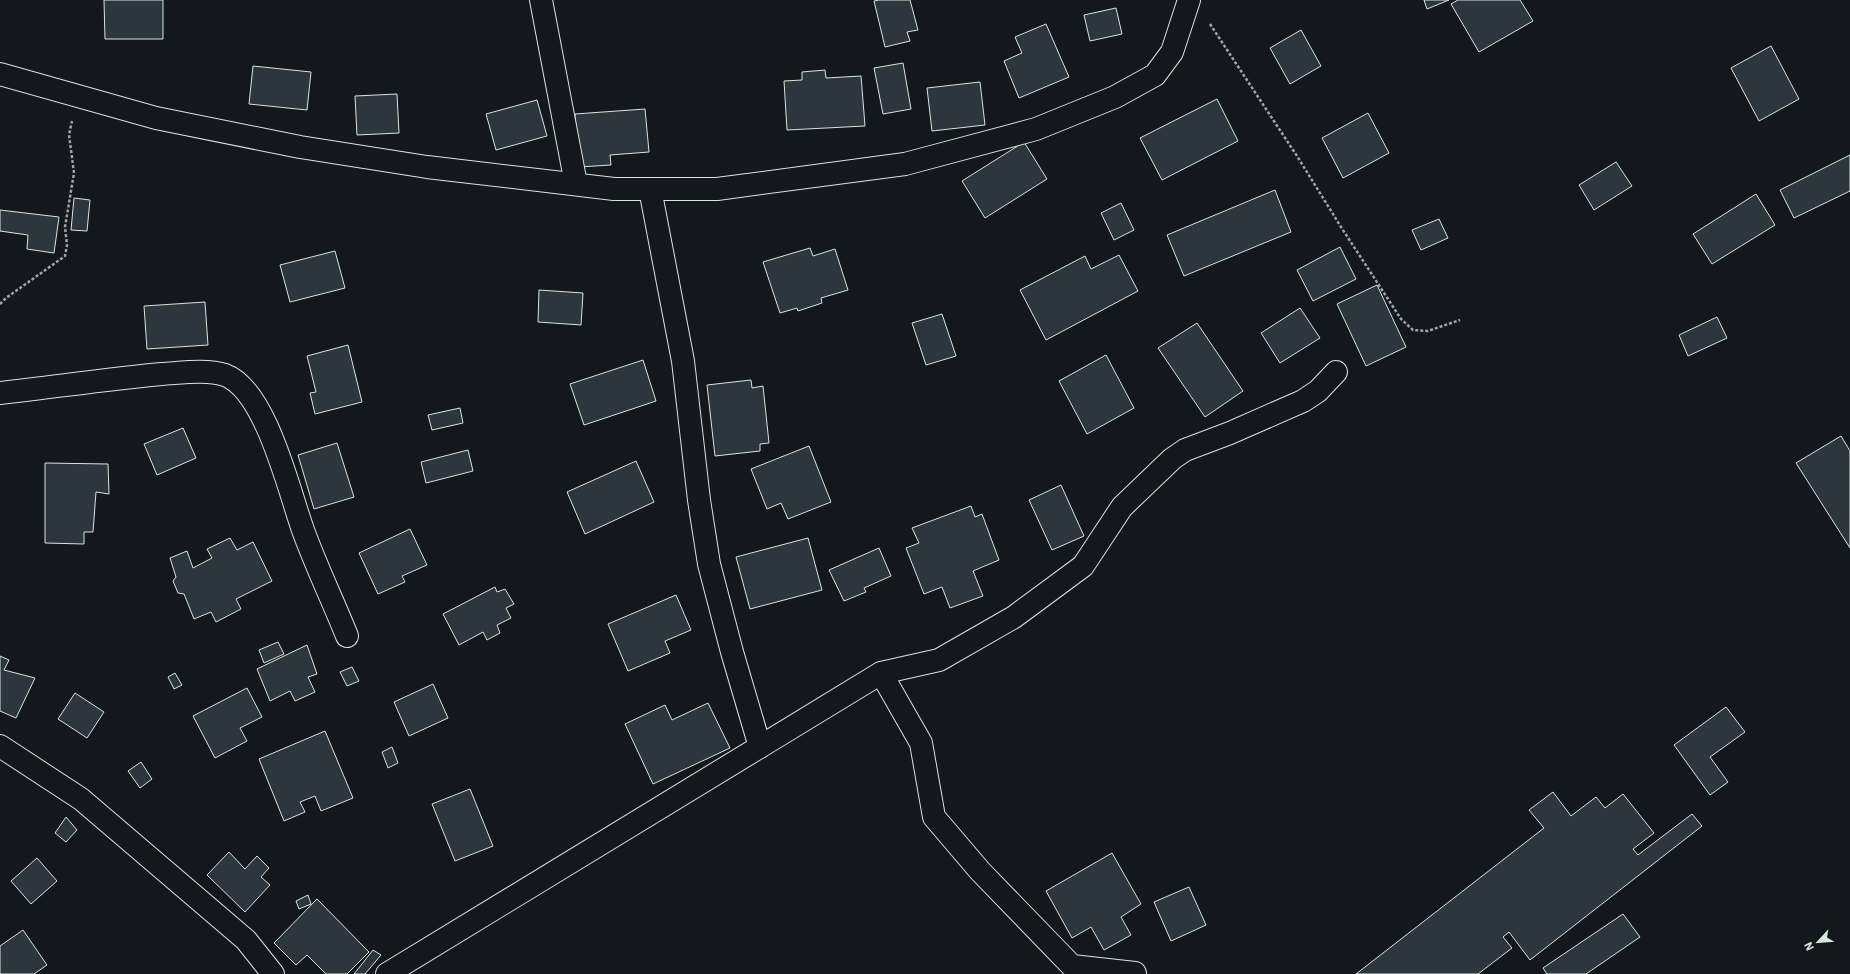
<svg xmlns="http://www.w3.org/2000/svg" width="1850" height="974" font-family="'IBM Plex Sans',sans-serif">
  <rect width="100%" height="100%" fill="#14181c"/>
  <path fill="#2c363c" stroke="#d8e6dc" d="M 104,0 L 163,0 L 163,39 L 105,39 Z
    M 879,0 L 910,0 L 918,30 L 907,32 L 910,41 L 885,47 L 874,1 Z
    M 1424,0 L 1449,0 L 1427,9 Z
    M 1458,0 L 1520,0 L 1533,21 L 1479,52 L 1451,4 Z
    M 1116,8 L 1122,34 L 1090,41 L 1084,15 Z
    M 1046,24 L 1069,77 L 1019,98 L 1004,61 L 1022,53 L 1015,37 Z
    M 1301,30 L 1321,66 L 1290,84 L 1270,48 Z
    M 1771,46 L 1799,99 L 1759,121 L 1731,68 Z
    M 903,63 L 911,109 L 883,114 L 874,68 Z
    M 253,66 L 311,72 L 307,110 L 249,104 Z
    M 825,70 L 826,78 L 861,76 L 865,126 L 787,130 L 784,81 L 802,80 L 802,72 Z
    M 980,82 L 985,125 L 932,131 L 927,88 Z
    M 397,94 L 399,133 L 357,135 L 355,96 Z
    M 1217,99 L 1238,141 L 1162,180 L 1140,138 Z
    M 537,100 L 547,136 L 496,150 L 486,114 Z
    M 645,109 L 649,152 L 610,155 L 611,165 L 579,167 L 575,114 Z
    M 1368,113 L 1389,153 L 1343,178 L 1322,138 Z
    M 1024,142 L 1047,179 L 985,218 L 962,181 Z
    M 1850,155 L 1850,191 L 1794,218 L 1780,190 Z
    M 1616,162 L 1632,186 L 1594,210 L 1579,185 Z
    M 1275,190 L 1291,232 L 1184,276 L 1167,235 Z
    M 1756,194 L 1775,225 L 1712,264 L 1693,234 Z
    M 74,198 L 90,200 L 87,231 L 71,230 Z
    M 1121,203 L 1134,230 L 1114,240 L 1101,213 Z
    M 0,210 L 59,217 L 54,253 L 27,249 L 28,235 L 0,231 Z
    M 1439,219 L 1448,238 L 1421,250 L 1412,230 Z
    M 1340,247 L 1356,279 L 1313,301 L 1297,270 Z
    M 810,248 L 813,256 L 835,249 L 848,290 L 821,298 L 822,303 L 798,311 L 797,308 L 780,313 L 763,262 Z
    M 335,251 L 345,288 L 290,302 L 280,265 Z
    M 1119,255 L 1138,291 L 1046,340 L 1020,290 L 1085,256 L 1091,269 Z
    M 1377,285 L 1406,347 L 1366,366 L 1337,304 Z
    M 539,290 L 583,293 L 581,325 L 538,322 Z
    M 205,302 L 208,345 L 147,349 L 144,306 Z
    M 1300,308 L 1320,338 L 1280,363 L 1261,333 Z
    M 942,314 L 956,356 L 926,365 L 912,323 Z
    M 1717,317 L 1727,338 L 1688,356 L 1679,335 Z
    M 1197,323 L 1243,391 L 1205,417 L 1158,348 Z
    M 348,345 L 362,402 L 315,414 L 310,393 L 316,392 L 307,356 Z
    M 1106,355 L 1134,408 L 1087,434 L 1059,381 Z
    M 643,360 L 656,401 L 584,425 L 570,384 Z
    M 751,380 L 752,388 L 763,386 L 769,443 L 760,444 L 760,451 L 715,456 L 707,385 Z
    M 460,408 L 463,423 L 432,430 L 428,415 Z
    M 183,428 L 196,458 L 157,475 L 144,444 Z
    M 1841,436 L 1850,451 L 1850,548 L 1796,463 Z
    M 337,443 L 354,497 L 314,509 L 298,455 Z
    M 809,446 L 831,502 L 788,519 L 781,503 L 767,509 L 751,469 Z
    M 468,450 L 473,471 L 426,483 L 421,462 Z
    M 636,461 L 654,502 L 585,534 L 567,492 Z
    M 45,463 L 108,464 L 109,494 L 96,492 L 93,532 L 84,532 L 84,544 L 45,543 Z
    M 1061,485 L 1084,536 L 1052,550 L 1029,500 Z
    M 971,506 L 975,517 L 982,514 L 999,560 L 973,571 L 983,596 L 950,608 L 942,587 L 924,594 L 906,548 L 919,543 L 912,528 Z
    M 410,529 L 427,565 L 402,576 L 405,582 L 378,594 L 359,553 Z
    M 230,538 L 237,550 L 253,542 L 272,581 L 236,599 L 241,609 L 216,622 L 211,612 L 194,619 L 184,594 L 178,593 L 173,581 L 176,577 L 170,558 L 187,551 L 193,568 L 212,558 L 207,549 Z
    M 808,538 L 822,590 L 750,609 L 736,557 Z
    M 879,548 L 891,576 L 864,588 L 866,592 L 844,601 L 829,570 Z
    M 495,587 L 497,592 L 505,589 L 514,604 L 506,608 L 511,618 L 497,625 L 500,633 L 487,640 L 483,632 L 459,645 L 443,614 Z
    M 676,595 L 691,630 L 665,641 L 670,653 L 628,671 L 608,624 Z
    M 278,642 L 284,654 L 264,663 L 259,650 Z
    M 307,645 L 317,674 L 308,677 L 315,692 L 295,701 L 290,691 L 270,701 L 257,669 Z
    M 0,656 L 9,660 L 4,670 L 35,678 L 16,718 L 0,711 Z
    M 352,667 L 359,681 L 347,686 L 340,672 Z
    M 175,673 L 182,685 L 174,689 L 168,677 Z
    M 433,684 L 448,718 L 409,736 L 394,702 Z
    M 247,688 L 262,717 L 240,728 L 247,741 L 215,758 L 193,716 Z
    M 75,693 L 104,712 L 87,738 L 58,719 Z
    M 708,703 L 730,748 L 653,784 L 625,724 L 665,705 L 672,720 Z
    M 1726,707 L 1745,732 L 1710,757 L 1728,782 L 1710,795 L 1674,745 Z
    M 325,731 L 353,798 L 321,811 L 315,796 L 300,802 L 305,812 L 284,821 L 259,759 Z
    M 392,747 L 398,763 L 388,768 L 382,752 Z
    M 141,762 L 152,779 L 140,788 L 128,771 Z
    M 470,789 L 493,846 L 455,861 L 432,804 Z
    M 1553,792 L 1571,816 L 1596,797 L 1605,808 L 1623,794 L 1654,833 L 1633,849 L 1638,855 L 1692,814 L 1702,826 L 1530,960 L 1509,932 L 1503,937 L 1512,948 L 1478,974 L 1356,974 L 1544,828 L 1529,810 Z
    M 66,817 L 77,830 L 66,842 L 55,833 Z
    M 229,852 L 245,869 L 257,856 L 269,868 L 261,877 L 270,885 L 245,912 L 207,875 Z
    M 1112,853 L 1141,904 L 1121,917 L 1131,935 L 1104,950 L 1091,927 L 1072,938 L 1046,891 Z
    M 37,858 L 57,881 L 31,904 L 11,881 Z
    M 1189,887 L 1206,925 L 1171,941 L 1154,902 Z
    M 308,895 L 311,904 L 299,909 L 296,901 Z
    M 317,899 L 369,952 L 347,974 L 326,974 L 307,955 L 296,965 L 274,943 Z
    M 1623,914 L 1640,937 L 1586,974 L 1547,974 L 1543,968 Z
    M 23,930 L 47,965 L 34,974 L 0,974 L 0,946 Z
    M 373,950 L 381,955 L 365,974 L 354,974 Z"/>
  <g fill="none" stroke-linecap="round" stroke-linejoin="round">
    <defs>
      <path id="minor" d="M 541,0 L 576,184
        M 0,74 L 156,118 L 300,147 L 427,167 L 614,189 L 717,189 L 905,164 L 1036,129 L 1115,97 L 1155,75 L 1172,52 L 1189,0
        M 650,189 L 683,361 L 699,500 L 709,564 L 732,652 L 760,747
        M 0,393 C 54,387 108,379 162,374 C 180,373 207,369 225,375 C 266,390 289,491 303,530 C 316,566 333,601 347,636
        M 881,673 L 921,743 L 934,817 L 980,871 L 1072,966 L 1135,973
        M 0,746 L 81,799 L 246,940 L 273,974
        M 387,974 L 881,673 L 939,660 L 1014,617 L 1083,566 L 1122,507 L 1172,459 L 1185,450 L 1230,433 L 1303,401 L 1318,391 L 1336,372"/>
    </defs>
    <use href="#minor" stroke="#d8e6dc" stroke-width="24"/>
    <path stroke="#9da8a2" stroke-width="2.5" stroke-dasharray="3 2" stroke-linecap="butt" d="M 1210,24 L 1297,156 L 1341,227 L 1401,319 L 1413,330 L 1428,331 L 1460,320
      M 0,304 L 6,298 L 65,256 L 67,245 L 65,227 L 74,173 L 69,135 L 72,121"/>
    <use href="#minor" stroke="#14181c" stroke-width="22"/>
  </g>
  <g transform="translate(1818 942) rotate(244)" stroke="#14181c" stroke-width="3" paint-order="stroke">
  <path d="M0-3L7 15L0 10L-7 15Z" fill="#d8e6dc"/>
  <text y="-6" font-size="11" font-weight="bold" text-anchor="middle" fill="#d8e6dc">N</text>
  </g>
</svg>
